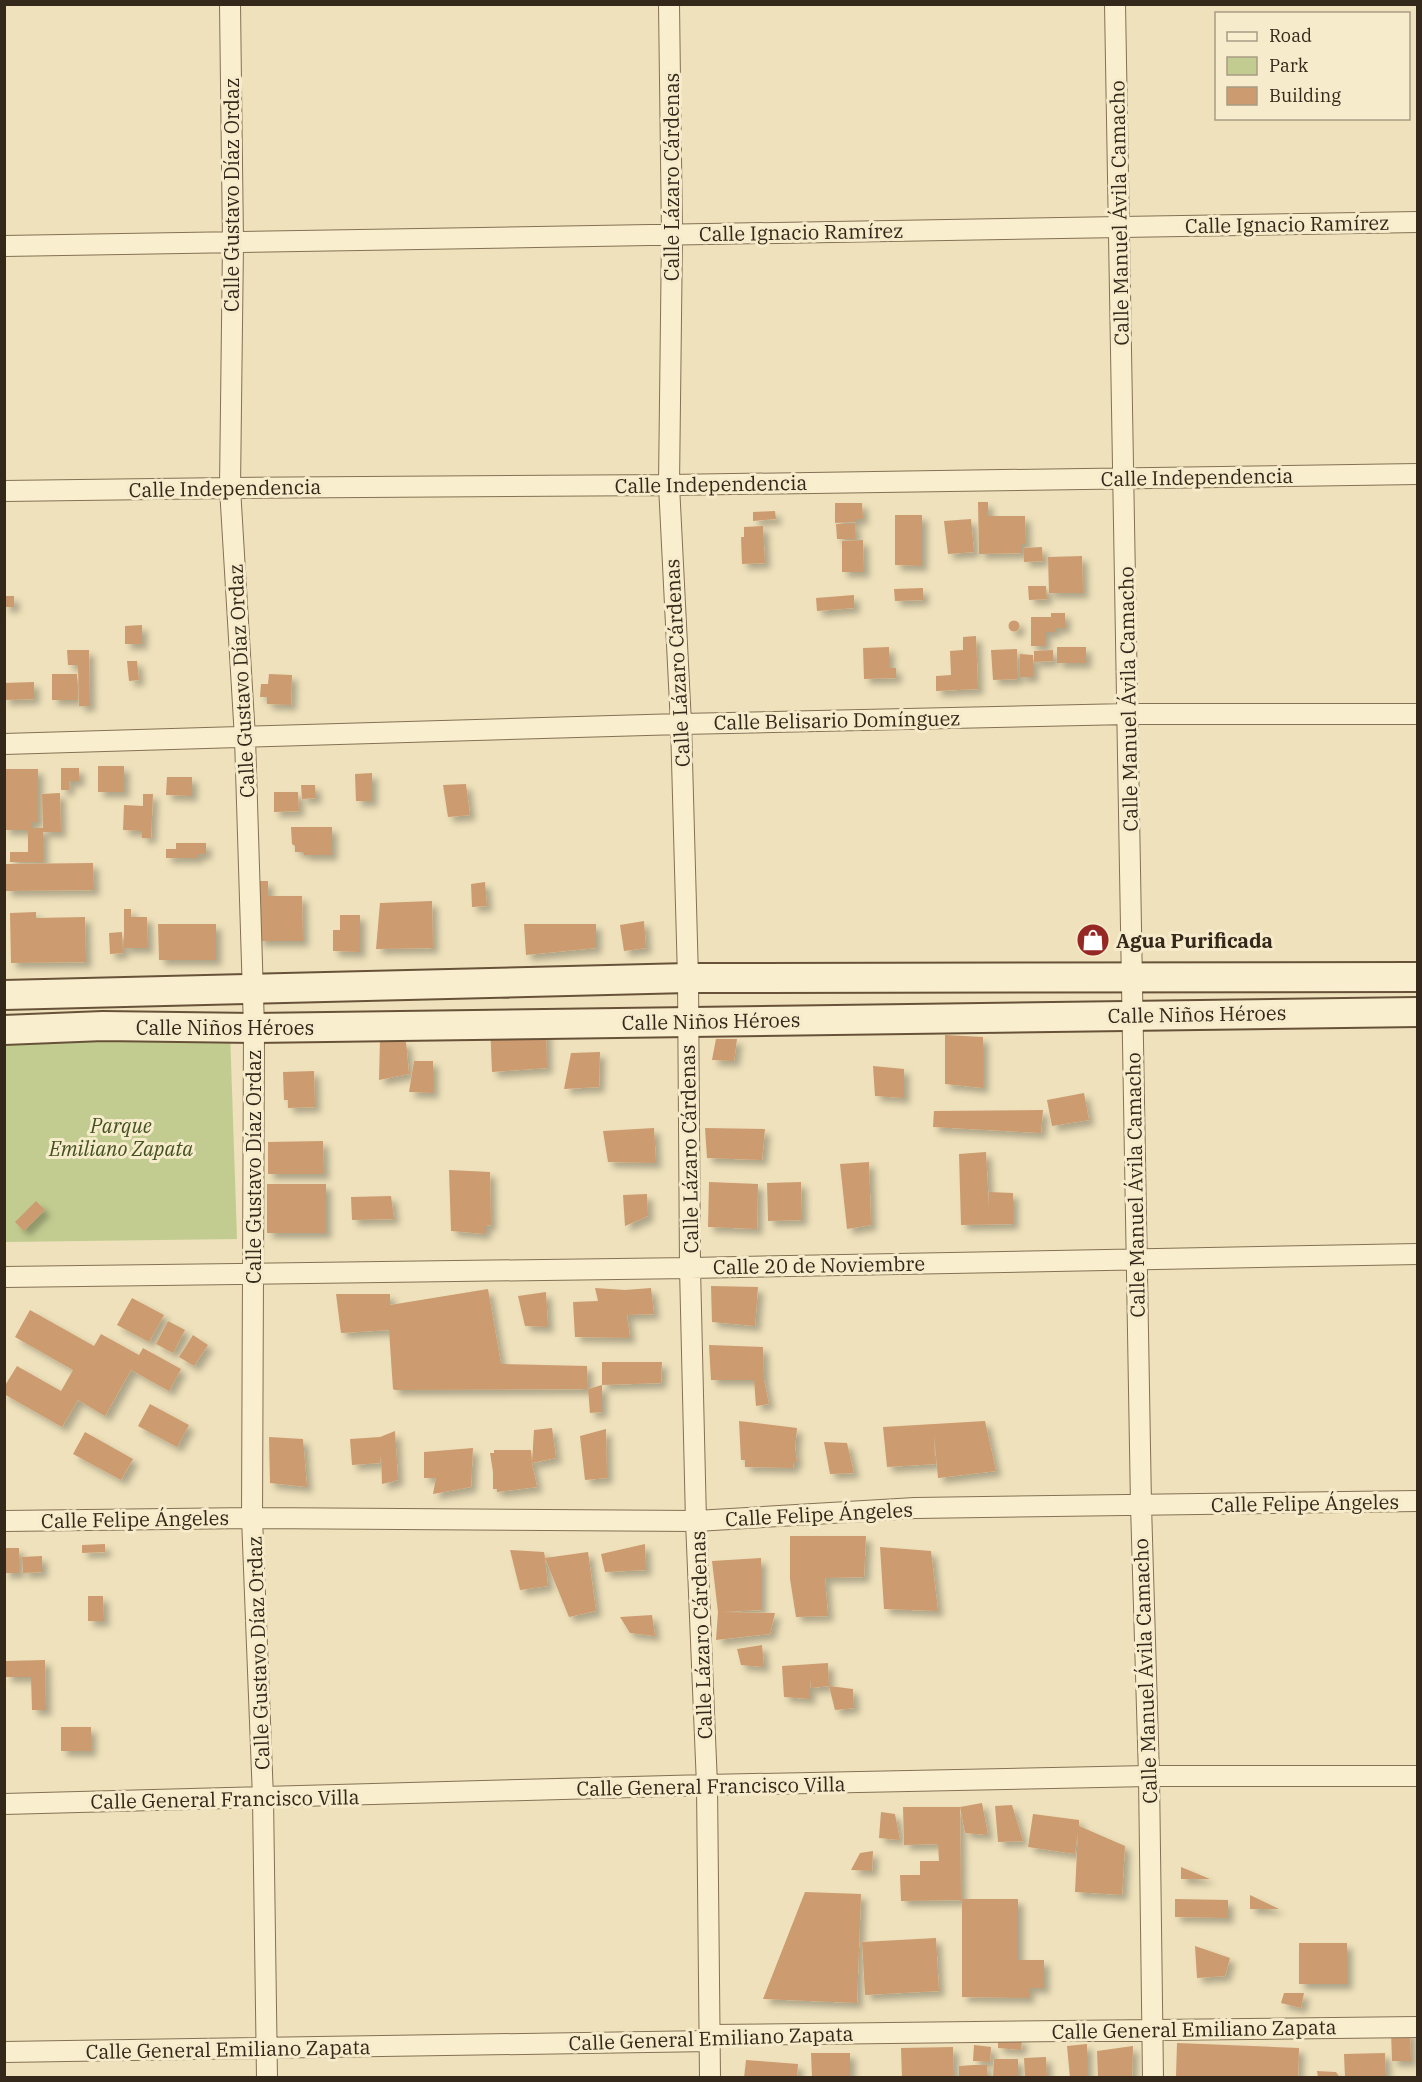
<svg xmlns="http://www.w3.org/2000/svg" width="1422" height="2082" font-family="'IBM Plex Serif',serif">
  <defs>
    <filter id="shadow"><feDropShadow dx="5.5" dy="5.5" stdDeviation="3" flood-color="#0004"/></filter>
  </defs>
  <rect width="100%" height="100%" fill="#eee1bb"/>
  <path fill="#c2cc90" d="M 230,1031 L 237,1239 L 5,1242 L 4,1034 Z"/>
  <path fill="#cd9b70" filter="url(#shadow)" d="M 978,502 L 988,502 L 988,516 L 1025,516 L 1026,544 L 1022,544 L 1022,553 L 979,554 Z
    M 835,503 L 862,503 L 863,519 L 856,519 L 856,522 L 835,523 Z
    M 775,511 L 776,519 L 753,521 L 753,512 Z
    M 895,515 L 922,515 L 922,566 L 895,565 Z
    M 971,519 L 974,552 L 948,554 L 944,521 Z
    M 836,524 L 855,524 L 855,539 L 837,539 Z
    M 763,526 L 765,563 L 742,564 L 741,537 L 744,537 L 744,527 Z
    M 863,540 L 864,572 L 842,572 L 842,541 Z
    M 1042,547 L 1043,561 L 1024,562 L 1023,548 Z
    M 1082,556 L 1083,593 L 1049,593 L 1048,557 Z
    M 1028,586 L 1046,586 L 1047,599 L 1029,600 Z
    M 923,588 L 923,600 L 895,601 L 894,589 Z
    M 854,595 L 854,608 L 817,611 L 816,598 Z
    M 4,596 L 14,596 L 14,607 L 4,607 Z
    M 1051,613 L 1065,613 L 1065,628 L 1055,628 L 1055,632 L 1045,632 L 1045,646 L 1031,646 L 1031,617 L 1051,617 Z
    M1008.5 626a5.5 5.5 0 1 1 11 0a5.5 5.5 0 1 1-11 0Z
    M 142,625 L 142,644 L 125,644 L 125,626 Z
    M 976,636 L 978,689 L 936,691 L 936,676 L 951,675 L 950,651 L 963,650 L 963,637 Z
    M 889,647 L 889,668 L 896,668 L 896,678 L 864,679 L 863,648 Z
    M 1057,647 L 1086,647 L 1086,663 L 1057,663 Z
    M 1017,649 L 1018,679 L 993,680 L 991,650 Z
    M 67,650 L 89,650 L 90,706 L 79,706 L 78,665 L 68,665 Z
    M 1053,650 L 1053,661 L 1034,662 L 1034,651 Z
    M 1020,654 L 1033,655 L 1033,677 L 1020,677 Z
    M 127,661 L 137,661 L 139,680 L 129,681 Z
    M 52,674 L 77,674 L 77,700 L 52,700 Z
    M 269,674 L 292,675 L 291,705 L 267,704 L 267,697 L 260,697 L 261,684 L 268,684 Z
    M 34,682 L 34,699 L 4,700 L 4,683 Z
    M 98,766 L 124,766 L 124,792 L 98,792 Z
    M 61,768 L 79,768 L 79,781 L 69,781 L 69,790 L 61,790 Z
    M 4,769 L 38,769 L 38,822 L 31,822 L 31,828 L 43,828 L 42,794 L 60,793 L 61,832 L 43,832 L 43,862 L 10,862 L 10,852 L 28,852 L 28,830 L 4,830 Z
    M 372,773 L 372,801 L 356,801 L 355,774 Z
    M 167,777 L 192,777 L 192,796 L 166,795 Z
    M 466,784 L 470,815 L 448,817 L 443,785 Z
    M 301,785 L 315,785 L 316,798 L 302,799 Z
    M 274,792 L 298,792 L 299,811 L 274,812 Z
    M 143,794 L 153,794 L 151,838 L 142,838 L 142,831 L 123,830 L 124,805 L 143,806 Z
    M 291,827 L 332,827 L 332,855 L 304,855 L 303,852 L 295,852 L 295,846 L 292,844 Z
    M 176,843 L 206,843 L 206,854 L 198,854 L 198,858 L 166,858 L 166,849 L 176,849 Z
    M 93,863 L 94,890 L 6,891 L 5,864 Z
    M 258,881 L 268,881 L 268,896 L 302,896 L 303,941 L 258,941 Z
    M 485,882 L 487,906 L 472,907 L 471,884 Z
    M 432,901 L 433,948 L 376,949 L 380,903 Z
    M 124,909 L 131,909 L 131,917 L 147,917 L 148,948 L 124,948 Z
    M 36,912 L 36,918 L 85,917 L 86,962 L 11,963 L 10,913 Z
    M 340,915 L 360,915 L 360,952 L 333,951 L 333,930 L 340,930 Z
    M 644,921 L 646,948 L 624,951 L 620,925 Z
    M 158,924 L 216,924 L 216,960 L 159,960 Z
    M 524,924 L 596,924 L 596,948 L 526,955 Z
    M 122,932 L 123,953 L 110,954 L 109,933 Z
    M 490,1024 L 546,1025 L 547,1068 L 492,1072 Z
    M 945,1035 L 983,1037 L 983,1088 L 945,1084 Z
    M 716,1039 L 737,1039 L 734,1061 L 712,1060 Z
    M 380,1040 L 406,1042 L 409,1074 L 379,1080 Z
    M 600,1052 L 599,1087 L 564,1089 L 571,1053 Z
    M 414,1061 L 433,1061 L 433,1093 L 409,1092 Z
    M 873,1066 L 904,1069 L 904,1098 L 875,1096 Z
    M 314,1071 L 315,1107 L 288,1108 L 288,1100 L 284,1100 L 283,1072 Z
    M 1084,1093 L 1089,1120 L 1052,1126 L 1047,1100 Z
    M 1043,1110 L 1041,1133 L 933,1127 L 934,1111 Z
    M 654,1128 L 656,1163 L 608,1162 L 603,1131 Z
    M 705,1128 L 765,1129 L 762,1160 L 707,1158 Z
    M 323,1141 L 324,1174 L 268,1174 L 268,1142 Z
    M 986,1152 L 989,1208 L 989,1192 L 1013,1193 L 1013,1224 L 961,1225 L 959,1154 Z
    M 869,1162 L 871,1225 L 847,1229 L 840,1164 Z
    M 449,1170 L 490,1172 L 491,1225 L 485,1226 L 485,1234 L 451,1231 Z
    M 709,1182 L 758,1184 L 757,1229 L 708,1227 Z
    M 801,1182 L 802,1220 L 768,1221 L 767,1183 Z
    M 267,1184 L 326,1184 L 326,1233 L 267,1233 Z
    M 647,1194 L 648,1216 L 625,1226 L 623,1195 Z
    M 391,1196 L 394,1219 L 352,1220 L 351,1197 Z
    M 36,1201 L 45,1210 L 24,1231 L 15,1222 Z
    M 711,1286 L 758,1287 L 755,1326 L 712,1322 Z
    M 595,1288 L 625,1290 L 651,1288 L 654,1314 L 627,1315 L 630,1338 L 575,1337 L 573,1302 L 598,1301 Z
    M 488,1289 L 501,1364 L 587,1366 L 588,1389 L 395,1390 L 393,1389 L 389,1330 L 341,1333 L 336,1294 L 390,1294 L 390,1305 Z
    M 546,1292 L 548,1327 L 525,1326 L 518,1296 Z
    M 132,1298 L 164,1315 L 149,1342 L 117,1325 Z
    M 30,1310 L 94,1346 L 101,1334 L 139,1355 L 143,1348 L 181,1369 L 169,1391 L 131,1370 L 105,1416 L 78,1400 L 62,1427 L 4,1394 L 4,1387 L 17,1366 L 61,1391 L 73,1370 L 15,1337 Z
    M 168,1321 L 185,1330 L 173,1353 L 156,1344 Z
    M 193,1335 L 208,1345 L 194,1366 L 179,1357 Z
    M 709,1345 L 763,1347 L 764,1380 L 769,1404 L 756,1406 L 754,1380 L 711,1380 Z
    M 602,1362 L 662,1362 L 661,1383 L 602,1385 Z
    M 602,1385 L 602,1412 L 590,1413 L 588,1389 Z
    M 150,1404 L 189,1425 L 177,1447 L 138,1426 Z
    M 739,1421 L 797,1428 L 795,1448 L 797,1462 L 794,1462 L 793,1468 L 745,1467 L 745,1460 L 741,1460 Z
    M 985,1421 L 996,1471 L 938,1478 L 934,1434 L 935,1464 L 887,1467 L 883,1427 Z
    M 552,1428 L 556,1458 L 532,1463 L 537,1487 L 497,1492 L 497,1489 L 493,1489 L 493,1472 L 490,1453 L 494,1453 L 494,1450 L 531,1450 L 532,1463 L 534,1430 Z
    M 606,1429 L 607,1478 L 585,1480 L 580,1436 Z
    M 395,1431 L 398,1480 L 382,1484 L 381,1455 L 380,1463 L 352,1465 L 350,1439 L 380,1437 Z
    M 85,1432 L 133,1459 L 121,1480 L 73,1454 Z
    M 269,1437 L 303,1439 L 307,1487 L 270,1483 Z
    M 824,1442 L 847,1443 L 854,1473 L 830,1474 Z
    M 473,1448 L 471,1487 L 433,1494 L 436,1478 L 424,1478 L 424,1452 Z
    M 790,1536 L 866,1536 L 864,1577 L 825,1578 L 828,1616 L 796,1617 L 790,1579 Z
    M 105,1544 L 105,1552 L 82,1553 L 82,1545 Z
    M 645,1544 L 646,1570 L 605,1572 L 601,1554 Z
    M 880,1547 L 931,1551 L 938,1611 L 884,1609 Z
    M 4,1548 L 19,1548 L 19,1573 L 4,1573 Z
    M 510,1550 L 544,1552 L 545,1558 L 588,1552 L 596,1611 L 569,1617 L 545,1558 L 548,1586 L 520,1590 Z
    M 42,1556 L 42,1572 L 23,1573 L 22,1557 Z
    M 761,1558 L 761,1610 L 723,1612 L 775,1613 L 770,1634 L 716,1640 L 718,1612 L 712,1561 Z
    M 88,1596 L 103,1596 L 104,1621 L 88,1621 Z
    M 652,1615 L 655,1636 L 630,1633 L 620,1617 Z
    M 762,1645 L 764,1667 L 741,1665 L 737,1649 Z
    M 45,1660 L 46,1710 L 32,1710 L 31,1677 L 6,1677 L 6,1661 Z
    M 828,1663 L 829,1686 L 811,1688 L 810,1678 L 810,1699 L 784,1697 L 782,1666 Z
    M 829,1686 L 853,1689 L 854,1708 L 835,1710 Z
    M 61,1727 L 91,1727 L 91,1751 L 61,1751 Z
    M 982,1803 L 988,1835 L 965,1833 L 960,1807 Z
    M 1012,1805 L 1023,1841 L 998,1842 L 995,1806 Z
    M 903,1807 L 960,1807 L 961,1900 L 901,1901 L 900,1875 L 920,1875 L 920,1861 L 939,1861 L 938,1844 L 904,1845 Z
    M 881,1812 L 895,1814 L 900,1840 L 879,1838 Z
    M 1033,1814 L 1079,1820 L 1079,1826 L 1125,1846 L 1122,1895 L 1075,1892 L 1078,1831 L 1075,1854 L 1028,1847 Z
    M 873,1851 L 872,1871 L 851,1870 L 860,1853 Z
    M 1181,1867 L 1210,1879 L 1181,1879 Z
    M 805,1892 L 861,1894 L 857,2003 L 763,1999 Z
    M 1250,1895 L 1279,1909 L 1250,1909 Z
    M 962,1899 L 1018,1899 L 1018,1960 L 1044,1960 L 1044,1988 L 1029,1988 L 1029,1998 L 962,1997 Z
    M 1175,1899 L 1228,1900 L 1228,1918 L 1175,1917 Z
    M 936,1938 L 939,1991 L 865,1995 L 862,1942 Z
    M 1299,1943 L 1347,1943 L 1347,1984 L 1299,1984 Z
    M 1195,1946 L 1230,1958 L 1225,1976 L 1197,1978 Z
    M 1284,1993 L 1304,1993 L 1301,2008 L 1281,2003 Z
    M 1410,2030 L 1411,2061 L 1392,2061 L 1391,2031 Z
    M 998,2037 L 1022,2039 L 1021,2050 L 998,2048 Z
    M 1177,2043 L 1299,2048 L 1298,2078 L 1176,2076 Z
    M 1087,2044 L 1087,2078 L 1070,2078 L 1067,2046 Z
    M 974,2045 L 991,2047 L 990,2062 L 973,2061 Z
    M 1133,2046 L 1132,2078 L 1098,2078 L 1097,2051 Z
    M 953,2047 L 954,2078 L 902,2078 L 901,2048 Z
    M 811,2053 L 850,2053 L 850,2078 L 812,2078 Z
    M 1385,2053 L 1386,2078 L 1345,2078 L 1344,2054 Z
    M 1046,2057 L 1047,2078 L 1025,2078 L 1024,2058 Z
    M 994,2059 L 1018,2059 L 1018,2078 L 993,2078 Z
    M 746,2060 L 798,2064 L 797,2078 L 744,2078 Z
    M 974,2065 L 987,2065 L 987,2078 L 959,2078 L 959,2066 Z
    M 1317,2071 L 1336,2072 L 1340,2078 L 1318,2078 Z"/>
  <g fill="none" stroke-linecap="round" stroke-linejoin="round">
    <defs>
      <path id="street" d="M 230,4 L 233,243 L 230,488 L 245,738 L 254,1028 L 252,1518 L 263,1798 L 267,2078
        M 669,4 L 672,234 L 669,485 L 681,724 L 688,978 L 690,1268 L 696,1521 L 707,1785 L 710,2078
        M 1115,4 L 1141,1505 L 1149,1776 L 1153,2078
        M 4,246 L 1418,222
        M 4,491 L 230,488 L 669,485 L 1418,474
        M 4,744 L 681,724 L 1128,714 L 1418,714
        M 4,1277 L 690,1268 L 1418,1254
        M 4,1521 L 252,1518 L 696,1521 L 915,1508 L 1418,1501
        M 4,1804 L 707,1785 L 1149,1776 L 1418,1776
        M 4,2052 L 710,2041 L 710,2035 L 1418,2027"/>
      <path id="secondary" d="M 4,995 L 688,978 L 1418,977
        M 4,1030 L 103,1026 L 254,1028 L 1418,1012"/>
    </defs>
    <use href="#street" stroke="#857155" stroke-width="22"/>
    <use href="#secondary" stroke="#675239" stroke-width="32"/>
    <use href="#street" stroke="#f9eece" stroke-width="20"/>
    <use href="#secondary" stroke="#f9eece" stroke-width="28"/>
  </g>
  <defs>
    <symbol id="shop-disc" viewBox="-11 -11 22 22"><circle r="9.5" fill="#952824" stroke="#f6ebcb"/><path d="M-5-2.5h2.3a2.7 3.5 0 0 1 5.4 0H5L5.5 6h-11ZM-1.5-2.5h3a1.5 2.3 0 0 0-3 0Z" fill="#fff"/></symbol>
  </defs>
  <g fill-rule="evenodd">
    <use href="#shop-disc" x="1074" y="921" width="38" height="38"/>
  </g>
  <g text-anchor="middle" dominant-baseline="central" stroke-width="6" stroke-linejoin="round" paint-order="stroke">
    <g font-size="20" fill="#34281a" stroke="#f6ebcb">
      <text transform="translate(671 177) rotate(-90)">Calle Lázaro Cárdenas</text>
      <text transform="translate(231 195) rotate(-90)">Calle Gustavo Díaz Ordaz</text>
      <text transform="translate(1119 213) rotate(-91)">Calle Manuel Ávila Camacho</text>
      <text transform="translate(1287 224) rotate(-1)">Calle Ignacio Ramírez</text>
      <text transform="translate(801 232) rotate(-1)">Calle Ignacio Ramírez</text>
      <text transform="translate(1197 477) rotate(-1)">Calle Independencia</text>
      <text transform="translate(711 484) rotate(-1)">Calle Independencia</text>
      <text transform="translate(225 488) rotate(-1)">Calle Independencia</text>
      <text transform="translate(677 663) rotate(-93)">Calle Lázaro Cárdenas</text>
      <text transform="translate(241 681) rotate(-93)">Calle Gustavo Díaz Ordaz</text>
      <text transform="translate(1128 699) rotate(-91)">Calle Manuel Ávila Camacho</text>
      <text transform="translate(837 720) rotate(-1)">Calle Belisario Domínguez</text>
      <text transform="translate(1197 1014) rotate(-1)">Calle Niños Héroes</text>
      <text transform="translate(711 1021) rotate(-1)">Calle Niños Héroes</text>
      <text x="225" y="1027">Calle Niños Héroes</text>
      <text transform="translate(689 1149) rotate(-91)">Calle Lázaro Cárdenas</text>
      <text transform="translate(253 1167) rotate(-90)">Calle Gustavo Díaz Ordaz</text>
      <text transform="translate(1135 1185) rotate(-91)">Calle Manuel Ávila Camacho</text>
      <text transform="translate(819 1265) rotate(-1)">Calle 20 de Noviembre</text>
      <text transform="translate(1305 1503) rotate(-1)">Calle Felipe Ángeles</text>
      <text transform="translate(819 1514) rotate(-3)">Calle Felipe Ángeles</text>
      <text transform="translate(135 1519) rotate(-1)">Calle Felipe Ángeles</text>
      <text transform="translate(701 1635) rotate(-92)">Calle Lázaro Cárdenas</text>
      <text transform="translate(258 1653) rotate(-92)">Calle Gustavo Díaz Ordaz</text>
      <text transform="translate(1145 1671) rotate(-92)">Calle Manuel Ávila Camacho</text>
      <text transform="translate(711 1786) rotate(-1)">Calle General Francisco Villa</text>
      <text transform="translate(225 1799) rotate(-1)">Calle General Francisco Villa</text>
      <text transform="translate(1194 2029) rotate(-1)">Calle General Emiliano Zapata</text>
      <text transform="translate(711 2038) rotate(-2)">Calle General Emiliano Zapata</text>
      <text transform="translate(228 2049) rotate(-1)">Calle General Emiliano Zapata</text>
    </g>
    <g font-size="20" font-weight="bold" fill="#34281a" stroke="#f6ebcb" text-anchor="start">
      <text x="1116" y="940">Agua Purificada</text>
    </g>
    <g font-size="20" font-style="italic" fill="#435120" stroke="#f6ebcb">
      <text x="121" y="1125">Parque<tspan x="121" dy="23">Emiliano Zapata</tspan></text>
    </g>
  </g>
  <rect width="1422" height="2082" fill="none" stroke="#34281a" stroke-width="12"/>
  <rect x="1215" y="12" width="195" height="108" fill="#f6ebcb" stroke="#a89d84" stroke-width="1.5"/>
  <rect x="1227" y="32" width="30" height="9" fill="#f9eece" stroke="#a89d84" stroke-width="1.5"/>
  <text x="1269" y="42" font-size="18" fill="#34281a">Road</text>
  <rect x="1227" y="57" width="30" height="18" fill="#c2cc90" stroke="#a89d84" stroke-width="1.5"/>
  <text x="1269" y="72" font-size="18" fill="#34281a">Park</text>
  <rect x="1227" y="87" width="30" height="18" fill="#cd9b70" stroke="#a89d84" stroke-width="1.5"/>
  <text x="1269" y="102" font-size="18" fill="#34281a">Building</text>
</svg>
